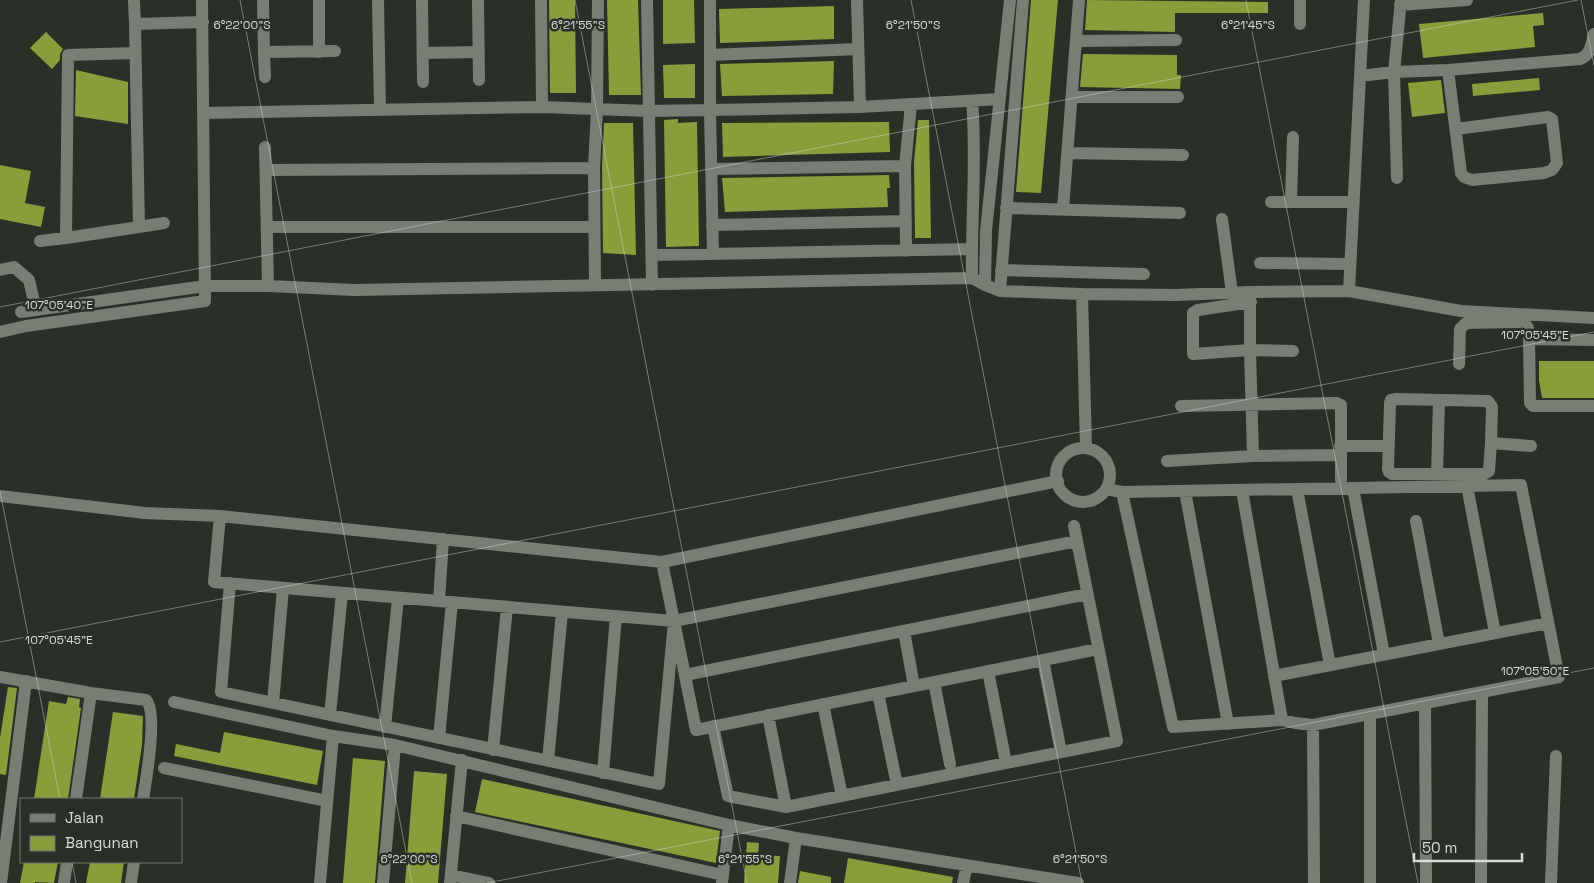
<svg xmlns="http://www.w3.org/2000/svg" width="1594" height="883" font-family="'Space Grotesk',sans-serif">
  <rect width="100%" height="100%" fill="#2a3028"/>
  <path fill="#8a9d3b" d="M 549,0 L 575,0 L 576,93 L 550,93 Z
    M 607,0 L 638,0 L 641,95 L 609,95 Z
    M 663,0 L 694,0 L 695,43 L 663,44 Z
    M 1031,0 L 1058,0 L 1041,193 L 1016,192 Z
    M 1087,0 L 1268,2 L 1268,13 L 1175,13 L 1175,32 L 1085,30 Z
    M 834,6 L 834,39 L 720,43 L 719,9 Z
    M 1543,13 L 1544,25 L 1533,26 L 1535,47 L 1423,58 L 1419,24 Z
    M 46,32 L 63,49 L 60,54 L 60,60 L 52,69 L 30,48 Z
    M 1083,54 L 1177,55 L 1177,75 L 1181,75 L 1180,89 L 1080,87 Z
    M 834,61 L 833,94 L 722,96 L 720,64 Z
    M 695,64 L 695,98 L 664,98 L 663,65 Z
    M 76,70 L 128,82 L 128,124 L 75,116 Z
    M 1539,78 L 1540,90 L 1473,96 L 1472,84 Z
    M 1441,80 L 1445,113 L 1412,117 L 1408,83 Z
    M 678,119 L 678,123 L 697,122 L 699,246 L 666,247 L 664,120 Z
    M 918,120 L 929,120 L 931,238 L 915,238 L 914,162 Z
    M 889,122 L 890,152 L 723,157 L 722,123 Z
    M 604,123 L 633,123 L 636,255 L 603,253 L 602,167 Z
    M 0,165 L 31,171 L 25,203 L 45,207 L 41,227 L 0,219 Z
    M 889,175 L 890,188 L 887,188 L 888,207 L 725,212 L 722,178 Z
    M 1539,361 L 1594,361 L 1594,398 L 1542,398 L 1539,380 Z
    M 8,687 L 17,688 L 6,775 L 0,774 L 0,738 Z
    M 68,697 L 80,699 L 79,707 L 81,708 L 68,799 L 34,799 L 49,701 L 66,704 Z
    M 113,712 L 143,716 L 142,745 L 134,799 L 100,799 Z
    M 224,732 L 323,751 L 317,785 L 174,756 L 176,744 L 220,753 Z
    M 353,758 L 385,761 L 375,883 L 343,883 Z
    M 414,771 L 447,774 L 438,883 L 405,883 Z
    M 482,779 L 720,831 L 716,863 L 475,812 Z
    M 747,842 L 759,843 L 758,855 L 780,856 L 778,883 L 744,883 Z
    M 848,858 L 953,877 L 952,883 L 844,883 Z
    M 24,862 L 58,862 L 54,883 L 35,882 L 35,883 L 20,883 Z
    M 90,862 L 124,862 L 121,883 L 86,883 Z
    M 800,871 L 831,877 L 831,883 L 798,883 Z"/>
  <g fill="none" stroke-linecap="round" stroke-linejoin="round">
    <path stroke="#777f75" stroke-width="12" d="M 134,0 L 135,24 L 203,22
      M 263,0 L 264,53
      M 378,0 L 380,110
      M 422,0 L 423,82
      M 478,0 L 479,80
      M 541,0 L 542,107
      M 647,0 L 652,285
      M 710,0 L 710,110 L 713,254
      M 857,0 L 860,107
      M 1010,0 L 986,231 L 985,285 L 1000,291 L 1082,294 L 1177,295 L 1250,292 L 1349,291 L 1461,311 L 1594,318
      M 1401,0 L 1394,72 L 1448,70 L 1580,59 C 1591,55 1591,44 1594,34
      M 1400,5 L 1467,0
      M 135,24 L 139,227 L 66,238 L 68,55 L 135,53
      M 1300,24 L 1300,0
      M 1076,41 L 1176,40
      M 319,52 L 319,0
      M 423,53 L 479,52
      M 710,55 L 858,49
      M 1448,70 L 1461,173 L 1464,177 L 1472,180 L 1544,173 L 1552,170 L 1557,163 L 1552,119 L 1548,117 L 1456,129
      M 1360,76 L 1394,72 L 1397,178
      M 265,77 L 264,55 L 266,52 L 335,51
      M 1072,97 L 1178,97
      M 204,113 L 542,107 L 649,111 L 710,110 L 860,107 L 1000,99
      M 265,147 L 268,286 L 355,290 L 972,278 L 985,285
      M 1068,153 L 1183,155
      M 711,169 L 905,166
      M 266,170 L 594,168
      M 1271,202 L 1353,202
      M 1291,202 L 1293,137
      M 1006,208 L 1180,213
      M 1063,209 L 1079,0
      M 1222,219 L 1232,293
      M 712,225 L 906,221
      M 139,227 L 164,223
      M 267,227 L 594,227
      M 40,241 L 66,238
      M 906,251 L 905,166 L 911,105
      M 652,255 L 972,249
      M 1260,263 L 1350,264
      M 0,270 L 14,267 L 29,280 L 36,310
      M 1001,270 L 1144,274
      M 972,278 C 971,219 977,159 972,101
      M 595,285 L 594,168 L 597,109 L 598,0
      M 1000,291 L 1023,0
      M 1349,291 L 1364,0
      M 1082,294 L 1086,448
      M 1250,294 L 1250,350 L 1253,456
      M 1251,302 L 1198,310 L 1193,313 L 1193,354 L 1250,350 L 1293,351
      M 21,312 L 205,286 L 268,286
      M 0,332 L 26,326 L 205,301 L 202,0
      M 1594,340 L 1529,339 L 1530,403 L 1533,406 L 1594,406
      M 1459,364 L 1460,329 L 1466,323 L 1521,322 C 1529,325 1530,332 1529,339
      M 1181,406 L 1337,403 L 1341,405 L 1341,480
      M 1491,443 L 1492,407 L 1488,401 L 1396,399 L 1391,400 L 1390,403 L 1388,469 L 1389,472 L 1392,474 L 1484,474 L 1489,471 L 1491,443 L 1531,446
      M 1340,446 L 1388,446
      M1056 475a27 27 0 1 1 54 0a27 27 0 1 1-54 0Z
      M 1167,461 L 1253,456 L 1340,455
      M 1437,474 L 1439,401
      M 1467,486 L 1495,633
      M 1353,488 L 1384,654
      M 1106,489 L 1122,492 L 1173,727 L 1282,720 L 1295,723 L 1313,725 L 1559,677 L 1521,485 L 1122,492
      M 1297,489 L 1330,665
      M 1242,490 L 1282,720
      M 1185,491 L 1228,724
      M 0,496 L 145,513 L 220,516 L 662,562 L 1058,481
      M 220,516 L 214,582 L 674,621 L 1077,541
      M 1416,521 L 1439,644
      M 662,562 L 696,730 L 1098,649
      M 230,583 L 221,692 L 659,784 L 674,621
      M 439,601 L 443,539
      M 904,631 L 914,686
      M 1043,660 L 1061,752
      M 988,671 L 1006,763
      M 685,675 L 1087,594
      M 1274,676 L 1548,623
      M 0,677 L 91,693 L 146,700 C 158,712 146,781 143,799
      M 934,682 L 950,764
      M 878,693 L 897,785
      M 174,702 L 333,736 L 395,745 L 729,825
      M 273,703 L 283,588
      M 1425,703 L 1426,883
      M 823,704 L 842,796
      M 1370,714 L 1370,883
      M 330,715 L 342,593
      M 768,715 L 786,807
      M 1313,725 L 1314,883
      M 713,726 L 728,796 L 786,807 L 1117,741 L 1074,526
      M 385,727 L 398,598
      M 439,738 L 452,602
      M 493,750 L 507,607
      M 548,761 L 562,612
      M 164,768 L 327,801
      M 603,773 L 616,616
      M 76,799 L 91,693
      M 456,816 L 723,875
      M 451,875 L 489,883
      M 1,883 L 26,681
      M 64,883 L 67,862
      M 131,883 L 134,862
      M 320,883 L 333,736
      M 383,883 L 395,745
      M 450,883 L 462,760
      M 722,883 L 729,825 L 796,838 L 1078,883
      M 790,883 L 796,838
      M 963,883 L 967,865
      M 1481,883 L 1482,692
      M 1551,883 L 1556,756"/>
  </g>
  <path fill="none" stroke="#d8dcd7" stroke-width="1" stroke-opacity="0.45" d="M 240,0 L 412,883M 575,0 L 747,883M 911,0 L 1082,883M 1246,0 L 1418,883M 1581,0 L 1594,66M 0,307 L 1578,0M 0,491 L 60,799M 0,642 L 1594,332M 72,862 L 76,883M 487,883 L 1594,668"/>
  <g font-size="12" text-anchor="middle" fill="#d8dcd7" stroke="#2a3028" stroke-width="5" stroke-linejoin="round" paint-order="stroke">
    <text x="242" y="29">6°22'00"S</text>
    <text x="578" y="29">6°21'55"S</text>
    <text x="913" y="29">6°21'50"S</text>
    <text x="1248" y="29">6°21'45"S</text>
    <text x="59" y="309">107°05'40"E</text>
    <text x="1535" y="339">107°05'45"E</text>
    <text x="59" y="644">107°05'45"E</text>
    <text x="1535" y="675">107°05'50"E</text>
    <text x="409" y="863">6°22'00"S</text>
    <text x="745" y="863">6°21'55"S</text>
    <text x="1080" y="863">6°21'50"S</text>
  </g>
  <rect x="20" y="798" width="162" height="65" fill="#2a3028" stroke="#70756e"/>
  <rect x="30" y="814" width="25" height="8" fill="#777f75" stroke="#70756e"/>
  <text x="65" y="823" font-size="15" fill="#d8dcd7">Jalan</text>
  <rect x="30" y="836" width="25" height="15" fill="#8a9d3b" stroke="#70756e"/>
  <text x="65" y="848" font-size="15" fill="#d8dcd7">Bangunan</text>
  <path d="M1414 853v8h108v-8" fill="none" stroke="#d8dcd7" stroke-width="2.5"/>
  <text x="1422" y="853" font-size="15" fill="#d8dcd7" stroke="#2a3028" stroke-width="4" paint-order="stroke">50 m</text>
</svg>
